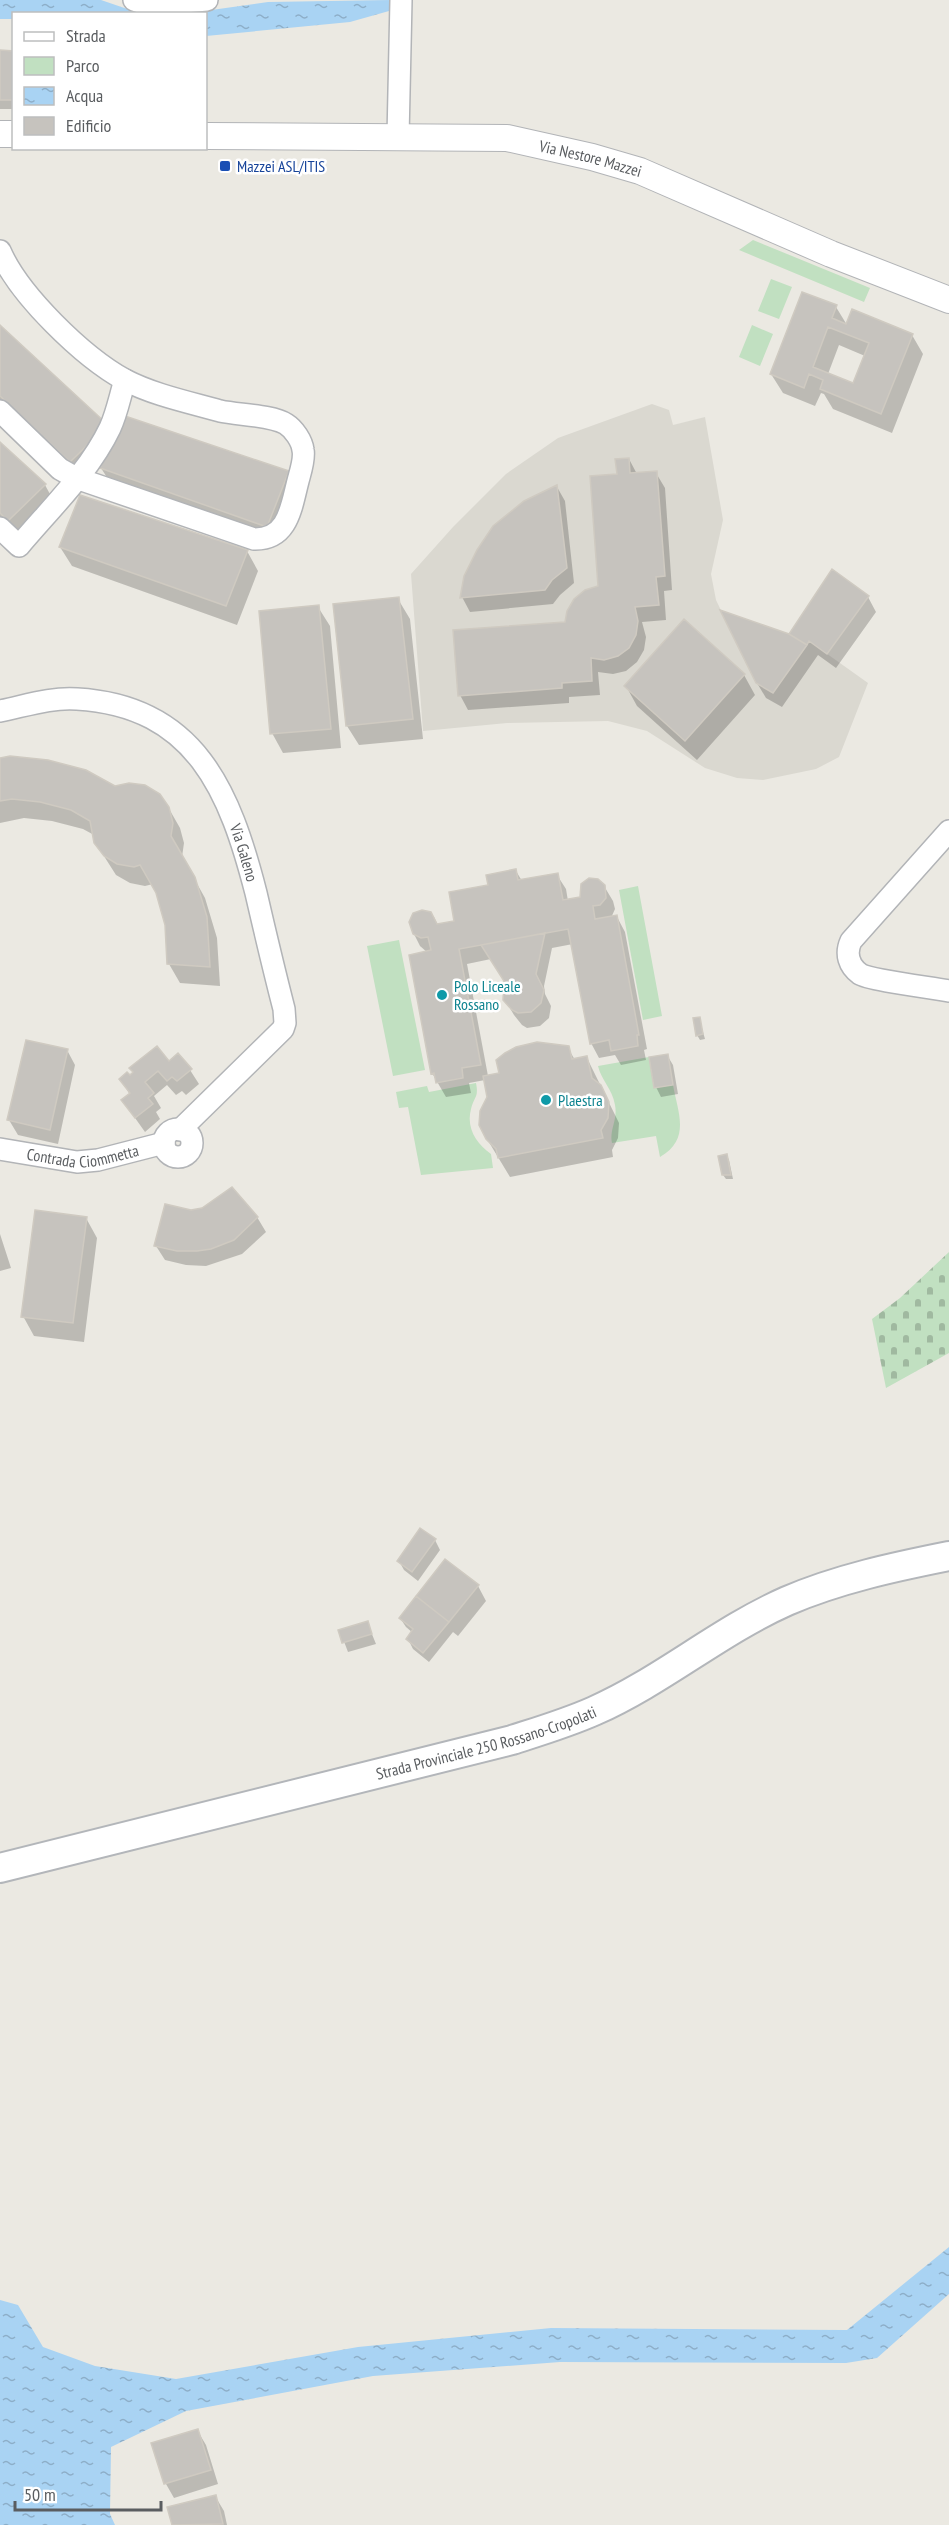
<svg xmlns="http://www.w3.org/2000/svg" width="949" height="2525" font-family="'PT Sans Narrow',sans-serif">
  <defs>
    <pattern id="cemetery-stones" width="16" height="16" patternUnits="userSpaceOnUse" patternTransform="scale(1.5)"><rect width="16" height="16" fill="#c1e0c1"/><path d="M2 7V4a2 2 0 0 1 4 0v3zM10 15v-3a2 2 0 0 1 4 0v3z" fill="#a0b9a0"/></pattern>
    <pattern id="water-ripples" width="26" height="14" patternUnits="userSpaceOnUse" patternTransform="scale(1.5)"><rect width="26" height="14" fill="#a9d3f3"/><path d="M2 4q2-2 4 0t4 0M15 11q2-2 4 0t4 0" fill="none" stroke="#8daec8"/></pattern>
  </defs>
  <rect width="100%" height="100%" fill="#ebe9e2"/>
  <path fill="#dad8d0" d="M 652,404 L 669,410 L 673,425 L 705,417 L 723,520 L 711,574 L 716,600 L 756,683 L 773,693 L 809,641 L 868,683 L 839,757 L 816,769 L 763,780 L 737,778 L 705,768 L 647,731 L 608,721 L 507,723 L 423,731 L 411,574 L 453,527 L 506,474 L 558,438 Z"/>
  <path fill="#c1e0c1" d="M 753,240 L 870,288 L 864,302 L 739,250 Z
    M 771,279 L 792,287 L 779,319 L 758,311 Z
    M 752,325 L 773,334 L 760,366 L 739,357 Z
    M 638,886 L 662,1016 L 643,1020 L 619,890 Z
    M 399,940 L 425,1070 L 393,1076 L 367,946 Z
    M 649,1057 L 654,1088 L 673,1085 C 678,1113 691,1139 660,1157 L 656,1136 L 612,1143 C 609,1130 618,1120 615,1105 C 612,1088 601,1080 598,1066 Z
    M 476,1083 C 479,1098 474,1096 471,1109 C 466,1128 476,1143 491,1154 L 493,1168 L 421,1175 L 408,1107 L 399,1108 L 396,1092 L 427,1086 L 429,1092 Z"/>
  <path fill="url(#cemetery-stones)" d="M 949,1252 L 949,1353 L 886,1388 L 872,1319 L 900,1298 Z"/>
  <path fill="url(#water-ripples)" d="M 0,0 L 101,0 L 139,13 L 14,14 L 13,19 L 0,19 Z
    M 390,0 L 389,11 L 350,22 L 206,36 L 206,14 L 190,13 L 268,2 Z
    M 949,2247 L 949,2294 L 877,2358 L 846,2363 L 560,2362 L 373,2376 L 186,2411 L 111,2447 L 110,2514 L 115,2525 L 0,2525 L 0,2300 L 18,2305 L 43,2347 L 95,2366 L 176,2379 L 358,2347 L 551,2328 L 847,2330 Z"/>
  <path fill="#0003" fill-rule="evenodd" d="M 0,52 L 14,53 L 14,109 L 0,109 Z
    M 836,307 L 847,325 L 912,335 L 923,354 L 892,433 L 833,409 L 824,394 L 821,393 L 815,406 L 783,393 L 771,374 ZM 839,345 L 865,356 L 854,385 L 828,374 Z
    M 0,327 L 107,426 L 288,472 L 299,492 L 278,545 L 113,487 L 101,468 L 106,457 L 82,480 L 0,403 Z
    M 0,444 L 45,485 L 56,505 L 20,539 L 0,521 Z
    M 629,459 L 637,474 L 656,473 L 665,488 L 672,590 L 664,591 L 666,620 L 642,622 L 646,637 L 644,650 L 637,662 L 626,671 L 613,674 L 598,672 L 600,695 L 569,697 L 569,703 L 468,710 L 460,695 L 567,623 L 600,588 L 618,476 Z
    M 557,487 L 565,501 L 574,583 L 560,595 L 553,604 L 470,612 L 462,597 Z
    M 60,547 L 247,551 L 258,571 L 237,625 L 72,566 Z
    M 868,597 L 876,612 L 836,668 L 818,655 L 782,707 L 766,698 L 757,683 L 790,636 Z
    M 398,599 L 410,619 L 423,739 L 359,745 L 347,726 L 334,606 Z
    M 318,607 L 330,626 L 341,748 L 283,753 L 272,733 Z
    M 684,621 L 744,675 L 755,695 L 697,760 L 637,706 L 626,686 Z
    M 0,760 L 115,788 L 168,807 L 180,828 L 184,843 L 182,857 L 205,898 L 217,938 L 220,986 L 180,983 L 169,964 L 166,925 L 153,884 L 145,886 L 130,883 L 116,875 L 95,842 L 94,835 L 83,829 L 52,821 L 24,818 L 0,823 Z
    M 516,871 L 522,881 L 557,875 L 566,889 L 568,901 L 581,898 L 604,886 L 613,901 L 615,909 L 611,918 L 617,917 L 625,932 L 647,1049 L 644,1050 L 646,1060 L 621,1065 L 615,1055 L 599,1058 L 591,1043 L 573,944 L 552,948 L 544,986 L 545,994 L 551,1006 L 549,1018 L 540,1026 L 527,1028 L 522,1025 L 514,1015 L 505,1000 L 506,982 L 491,959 L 467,964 L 488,1076 L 500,1074 L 538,1043 L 568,1048 L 575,1060 L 587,1058 L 619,1123 L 618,1138 L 612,1150 L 613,1157 L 510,1177 L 484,1134 L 488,1097 L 485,1080 L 469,1083 L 471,1093 L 446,1097 L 432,1073 L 428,953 L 420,946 L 412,930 L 410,922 L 427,912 L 434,917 L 438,925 L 456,922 L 490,886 Z
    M 699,1018 L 705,1039 L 700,1040 L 697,1035 Z
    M 67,1050 L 75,1065 L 58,1144 L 18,1135 L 9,1120 Z
    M 667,1055 L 673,1065 L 678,1094 L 661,1097 L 656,1087 Z
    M 169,1063 L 190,1070 L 199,1084 L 186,1095 L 182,1091 L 176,1095 L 167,1085 L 154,1096 L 161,1108 L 156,1112 L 160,1119 L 145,1132 L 123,1101 L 130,1095 L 121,1079 Z
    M 727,1156 L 729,1160 L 733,1179 L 726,1179 L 723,1175 Z
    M 191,1212 L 257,1217 L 266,1232 L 242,1254 L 206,1266 L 186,1265 L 165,1260 L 156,1246 Z
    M 86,1218 L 97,1238 L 84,1342 L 34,1336 L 23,1316 Z
    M 0,1234 L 11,1268 L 0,1271 Z
    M 435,1540 L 440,1550 L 418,1581 L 404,1570 L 399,1561 Z
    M 478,1586 L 486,1601 L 458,1636 L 453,1632 L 429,1662 L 413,1649 L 408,1639 L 413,1633 L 406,1627 L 400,1618 Z
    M 367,1622 L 376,1644 L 348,1652 L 340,1631 Z
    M 197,2430 L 206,2445 L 218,2484 L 174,2498 L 166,2484 L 153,2444 Z
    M 215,2496 L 224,2511 L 227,2525 L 173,2525 L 169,2508 Z"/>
  <path fill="#c6c3be" stroke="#cfcac1" stroke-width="1.5" fill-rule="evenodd" d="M 0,50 L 14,51 L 14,100 L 0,100 Z
    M 802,292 L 837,305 L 832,318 L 846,324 L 852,309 L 913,334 L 881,414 L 820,389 L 823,380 L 809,374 L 804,388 L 770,374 ZM 828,327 L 869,343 L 853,383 L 813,367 Z
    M 0,325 L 108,425 L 70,462 L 0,396 Z
    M 122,415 L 289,471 L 267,527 L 100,468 Z
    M 0,442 L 46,484 L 8,521 L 0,513 Z
    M 629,458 L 630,473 L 657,471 L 665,576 L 656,577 L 659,605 L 635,607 L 638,621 L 636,635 L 629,648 L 618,656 L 604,660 L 591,658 L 592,681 L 562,683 L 562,688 L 458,696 L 453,630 L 565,622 L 567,611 L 574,599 L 585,590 L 598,586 L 590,476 L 617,474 L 615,459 Z
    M 557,485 L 567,568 L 552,580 L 545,590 L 460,598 L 464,576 L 477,550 L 493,526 L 524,501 Z
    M 80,495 L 248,550 L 226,606 L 59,547 Z
    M 832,569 L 869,596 L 827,654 L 809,641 L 807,645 L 789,634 Z
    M 399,597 L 413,719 L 346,726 L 333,604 Z
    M 319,605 L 331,729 L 270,734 L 259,611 Z
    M 720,610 L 789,634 L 807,645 L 773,693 L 756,683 Z
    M 684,619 L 745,674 L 685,741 L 624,686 Z
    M 10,756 L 48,760 L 86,770 L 115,786 L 129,783 L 145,785 L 160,794 L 169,807 L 173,823 L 171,836 L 195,877 L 207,917 L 210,967 L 167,964 L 165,925 L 156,893 L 140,865 L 134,867 L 117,864 L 104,856 L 94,843 L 90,821 L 71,810 L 40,802 L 12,799 L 0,801 L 0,758 Z
    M 516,869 L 518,880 L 558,873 L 563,900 L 580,897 L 581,884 L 589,878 L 598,879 L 605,885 L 606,898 L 600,905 L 593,906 L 595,919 L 617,915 L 639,1035 L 637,1035 L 638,1046 L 611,1051 L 609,1040 L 590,1044 L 568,929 L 459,949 L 481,1065 L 462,1068 L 463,1078 L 436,1083 L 434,1073 L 431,1074 L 409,955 L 431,950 L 428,937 L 421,938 L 413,934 L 409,922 L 413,913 L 422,910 L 431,912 L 437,924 L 454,921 L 449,892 L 488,885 L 486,875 Z
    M 545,933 L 536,974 L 544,990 L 541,1003 L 531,1012 L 518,1013 L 512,1010 L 503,1000 L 504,981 L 481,945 Z
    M 700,1017 L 703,1034 L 696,1036 L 693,1018 Z
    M 26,1040 L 68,1049 L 50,1130 L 7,1120 Z
    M 537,1042 L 569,1046 L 572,1059 L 587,1056 L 592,1078 L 601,1085 L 609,1102 L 608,1118 L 601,1130 L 603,1138 L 498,1158 L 496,1149 L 486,1139 L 479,1125 L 480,1111 L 487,1097 L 483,1076 L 499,1073 L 496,1060 L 505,1053 L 516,1047 Z
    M 157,1046 L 169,1061 L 178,1053 L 192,1069 L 177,1081 L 172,1077 L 167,1081 L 158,1071 L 145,1082 L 154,1093 L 148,1098 L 153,1104 L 135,1118 L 121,1100 L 130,1093 L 119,1079 L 127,1072 L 130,1075 L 133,1072 L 129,1068 Z
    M 668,1054 L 673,1085 L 654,1088 L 649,1057 Z
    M 727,1154 L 731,1175 L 722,1175 L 718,1156 Z
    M 232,1187 L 258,1217 L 234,1240 L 211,1249 L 197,1251 L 177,1251 L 154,1246 L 165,1204 L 191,1210 L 202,1208 Z
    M 35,1210 L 87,1217 L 73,1323 L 21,1317 Z
    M 420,1528 L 436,1539 L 412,1572 L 397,1561 Z
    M 445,1559 L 479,1585 L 449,1622 L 416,1596 Z
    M 416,1596 L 449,1622 L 423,1653 L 406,1639 L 413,1629 L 399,1618 Z
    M 368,1621 L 372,1634 L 342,1643 L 338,1630 Z
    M 198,2429 L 211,2470 L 164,2484 L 151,2443 Z
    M 216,2495 L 223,2524 L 172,2525 L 167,2507 Z"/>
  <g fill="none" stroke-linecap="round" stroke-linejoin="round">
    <defs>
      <g id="minor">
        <path d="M 134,0 L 149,5 L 207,0"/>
        <path d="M 398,137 L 401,0"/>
        <path d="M 0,251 C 19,295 83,357 125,380 C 154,395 188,402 220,411 C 238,415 272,415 286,424 C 294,429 302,441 303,450 C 305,459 300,473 298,481 C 291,508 288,540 254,539 L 76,478 L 60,469 L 0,411"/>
        <path d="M 0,528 L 19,546 C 50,509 89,472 110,428 C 117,413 120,396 125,380"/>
        <path id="s1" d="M 0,711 C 25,706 51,697 77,699 C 196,706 230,792 256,893 C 265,932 274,970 284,1009 L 285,1023 L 283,1029 L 180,1130"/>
        <path d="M 949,831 L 851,941 C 845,954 849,966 860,974 C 869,980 934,988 949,991"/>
        <circle cx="178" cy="1143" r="14"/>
        <path id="s2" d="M 0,1149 L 77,1162 L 98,1160 L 164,1143"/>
      </g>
      <g id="tertiary">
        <path d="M 0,134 L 14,134"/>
        <path id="s3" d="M 206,136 L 507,138 L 592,157 L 640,171 L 831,254 L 949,300"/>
      </g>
      <g id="secondary">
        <path id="s4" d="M 0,1868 L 512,1740 C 540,1731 567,1723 594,1711 C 662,1681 719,1631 787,1601 C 838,1579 894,1567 949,1556"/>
      </g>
    </defs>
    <use href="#minor" stroke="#b2b4b7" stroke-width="24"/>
    <use href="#tertiary" stroke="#b2b4b7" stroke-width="28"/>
    <use href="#secondary" stroke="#b3b6ba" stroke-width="32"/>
    <use href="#minor" stroke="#fff" stroke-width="21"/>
    <use href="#tertiary" stroke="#fff" stroke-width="26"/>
    <use href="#secondary" stroke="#fff" stroke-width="28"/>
  </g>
  <rect fill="#1a4fb4" stroke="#fff" stroke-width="2" x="219" y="160" width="12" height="12" rx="3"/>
  <g fill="#0f9aa8" stroke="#fff" stroke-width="2">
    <circle cx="442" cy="995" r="6"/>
    <circle cx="546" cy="1100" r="6"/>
  </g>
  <g text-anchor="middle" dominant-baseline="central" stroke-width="5" stroke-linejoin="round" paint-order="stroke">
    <g font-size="16" fill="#5a5d60" stroke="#fff">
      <text stroke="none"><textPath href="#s3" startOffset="387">Via Nestore Mazzei</textPath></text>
      <text stroke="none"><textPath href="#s1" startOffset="324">Via Galeno</textPath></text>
      <text stroke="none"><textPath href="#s2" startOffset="84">Contrada Ciommetta</textPath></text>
      <text stroke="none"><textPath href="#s4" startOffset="502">Strada Provinciale 250 Rossano-Cropolati</textPath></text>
    </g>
    <g font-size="16" fill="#164399" stroke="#fff" text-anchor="start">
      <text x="237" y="166">Mazzei ASL/ITIS</text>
    </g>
    <g font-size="16" fill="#0d838f" stroke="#fff" text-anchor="start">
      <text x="454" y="986">Polo Liceale<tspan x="454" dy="18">Rossano</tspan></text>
      <text x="558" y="1100">Plaestra</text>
    </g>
  </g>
  <rect x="12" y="12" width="195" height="138" fill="#ffffff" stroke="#bdbebf" stroke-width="1.5"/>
  <rect x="24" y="32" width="30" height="9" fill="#ffffff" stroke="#bdbebf" stroke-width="1.5"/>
  <text x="66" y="42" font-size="18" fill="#5a5d60">Strada</text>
  <rect x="24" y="57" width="30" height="18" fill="#c1e0c1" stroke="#bdbebf" stroke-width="1.5"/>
  <text x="66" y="72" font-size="18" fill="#5a5d60">Parco</text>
  <rect x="24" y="87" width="30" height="18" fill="url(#water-ripples)" stroke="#bdbebf" stroke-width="1.5"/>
  <text x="66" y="102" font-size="18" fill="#5a5d60">Acqua</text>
  <rect x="24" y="117" width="30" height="18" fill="#c6c3be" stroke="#bdbebf" stroke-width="1.5"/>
  <text x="66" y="132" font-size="18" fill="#5a5d60">Edificio</text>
  <path d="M15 2501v9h146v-9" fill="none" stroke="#5a5d60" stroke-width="3"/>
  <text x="24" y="2501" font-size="18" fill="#5a5d60" stroke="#ffffff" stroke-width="4.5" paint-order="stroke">50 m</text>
</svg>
